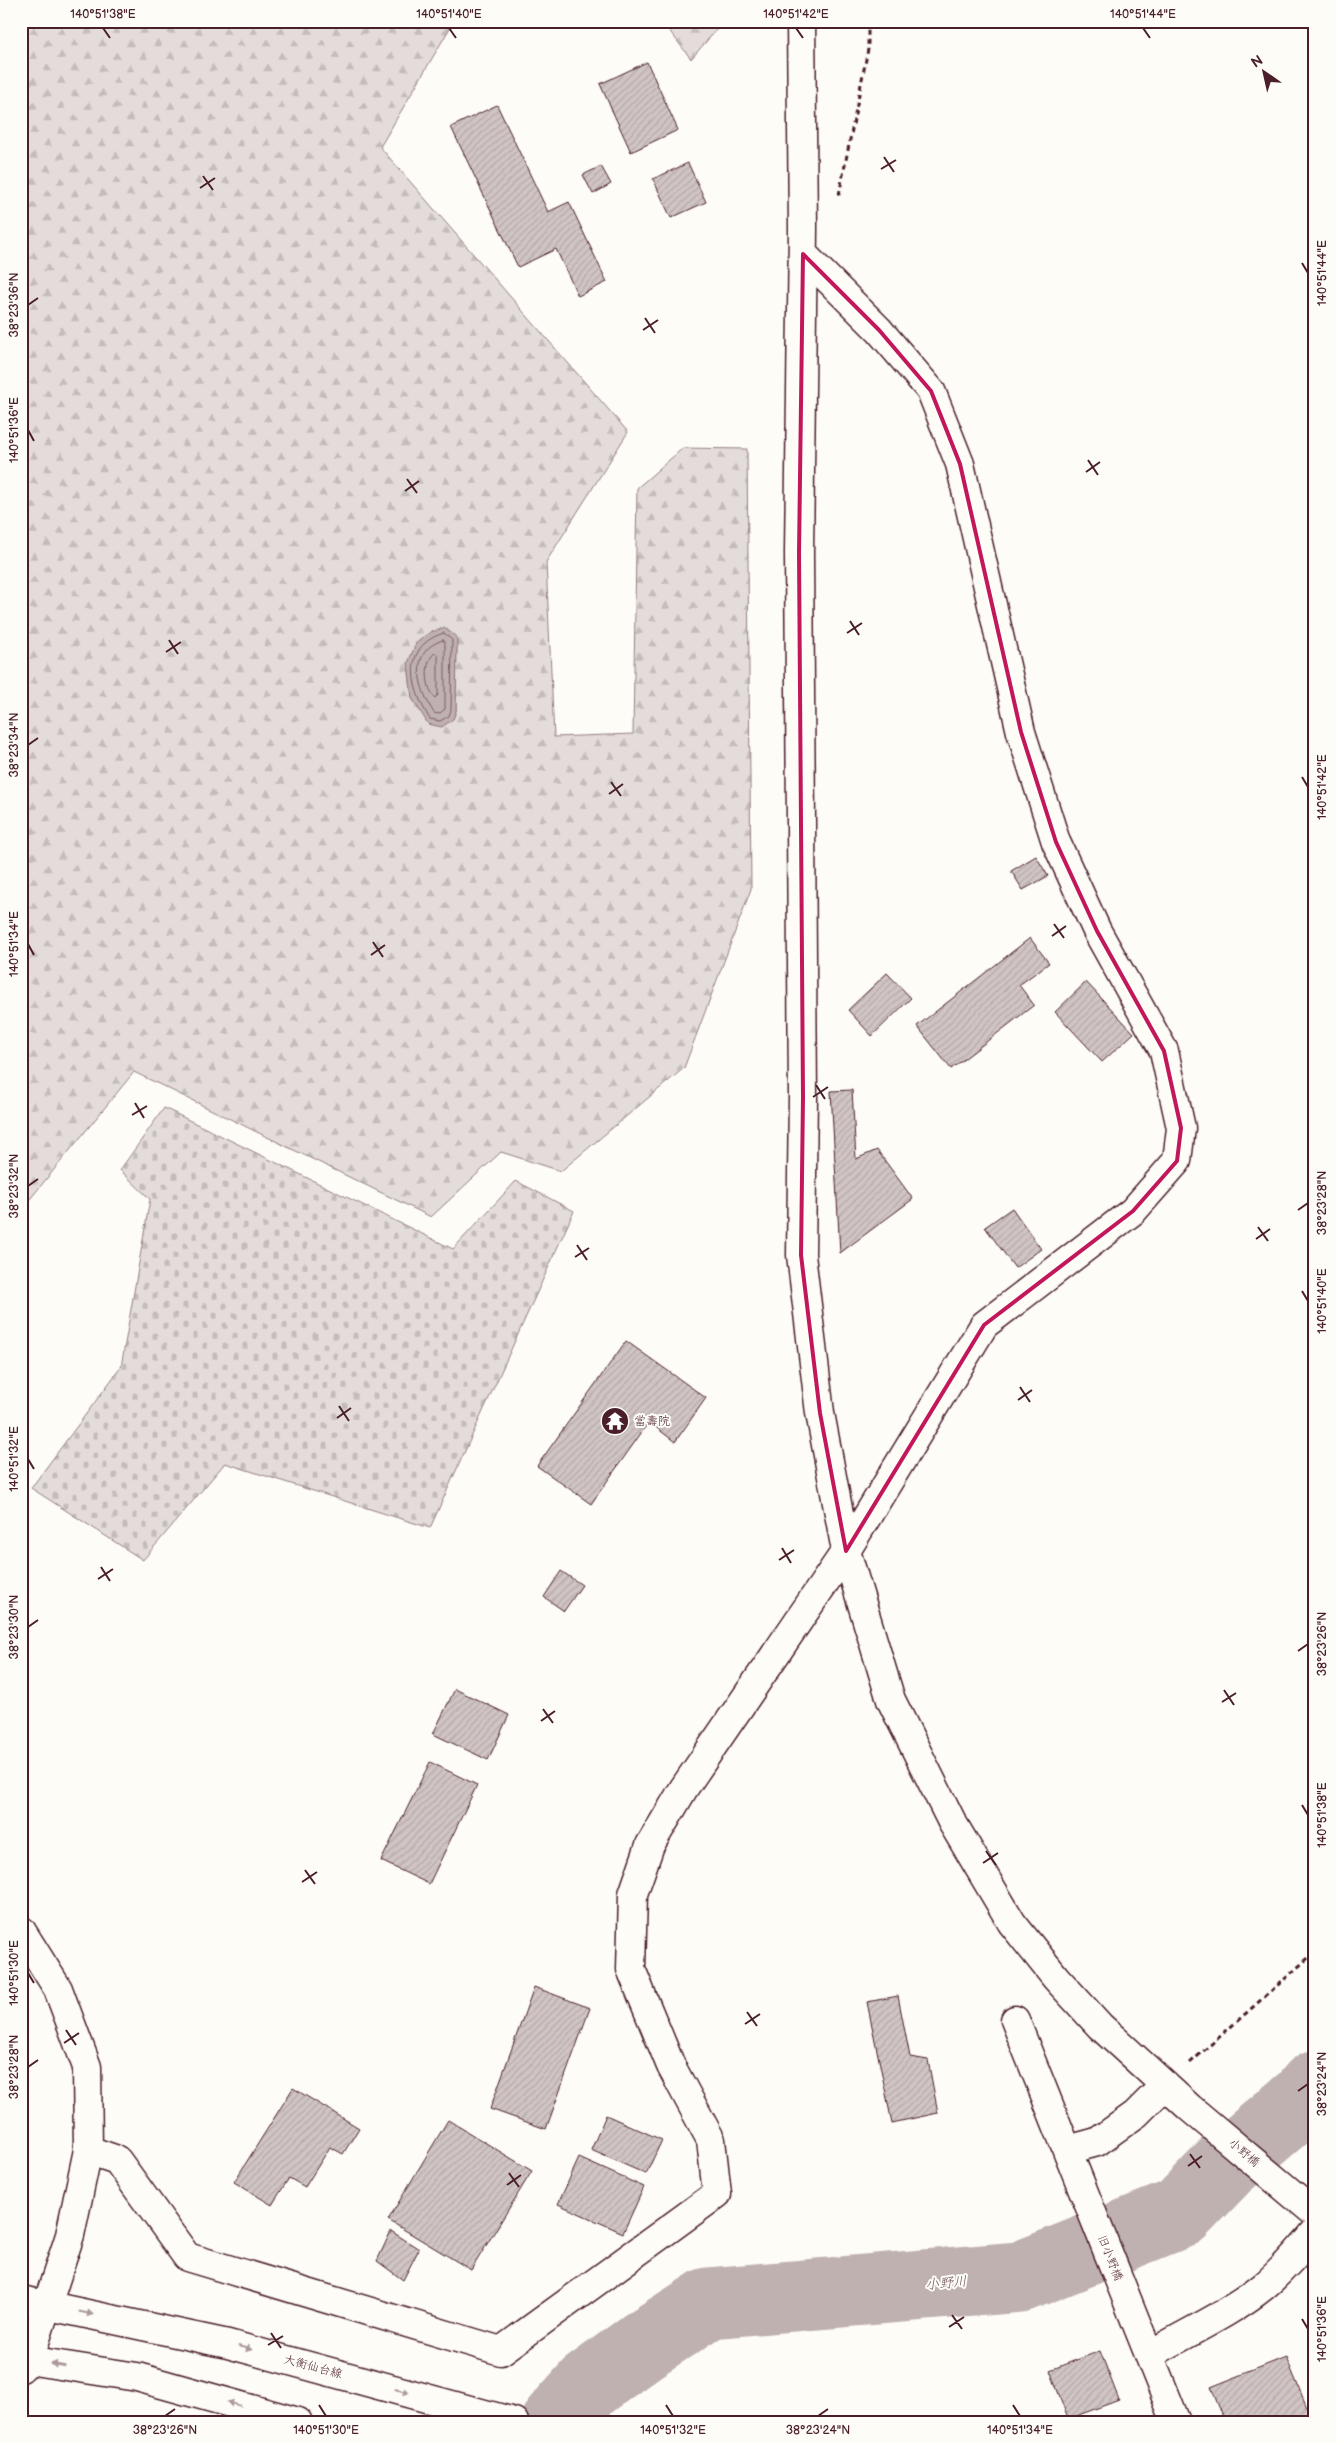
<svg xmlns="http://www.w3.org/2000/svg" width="1336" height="2443" font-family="'Balsamiq Sans','Klee One',sans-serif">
  <defs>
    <pattern id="forest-firs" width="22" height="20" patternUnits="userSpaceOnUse" patternTransform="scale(1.25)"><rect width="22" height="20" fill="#e3dcda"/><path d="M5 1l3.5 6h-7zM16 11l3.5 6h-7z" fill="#c4bcbb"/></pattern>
    <pattern id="cemetery-stones" width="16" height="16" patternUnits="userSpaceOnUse" patternTransform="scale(1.25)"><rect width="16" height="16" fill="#e3dcda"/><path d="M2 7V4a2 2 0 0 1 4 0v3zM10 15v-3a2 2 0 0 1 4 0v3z" fill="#c4bcbb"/></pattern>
    <pattern id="building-hatch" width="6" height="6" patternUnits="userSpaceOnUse" patternTransform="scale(1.25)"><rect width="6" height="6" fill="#d0c5c4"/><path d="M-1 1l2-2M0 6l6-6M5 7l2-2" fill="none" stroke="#b4a9a9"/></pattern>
  </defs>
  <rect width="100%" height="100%" fill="#fdfcf7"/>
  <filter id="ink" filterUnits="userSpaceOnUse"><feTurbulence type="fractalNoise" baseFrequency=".02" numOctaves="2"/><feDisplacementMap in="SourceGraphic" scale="10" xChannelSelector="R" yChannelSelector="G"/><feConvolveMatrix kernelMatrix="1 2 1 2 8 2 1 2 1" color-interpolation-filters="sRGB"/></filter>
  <g filter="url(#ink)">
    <path fill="url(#forest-firs)" stroke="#967e82" fill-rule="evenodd" d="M 21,21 L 454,21 L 380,147 L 628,432 L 546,562 L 554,737 L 633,734 L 637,488 L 683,448 L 747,449 L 751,889 L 684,1068 L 561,1171 L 501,1152 L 431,1217 L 134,1072 L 21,1210 ZM 457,637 L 456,711 L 453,719 L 419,710 L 412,698 L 408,663 Z
      M 662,21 L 724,21 L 691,59 Z"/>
    <path fill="url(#cemetery-stones)" stroke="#967e82" d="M 164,1108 L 453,1249 L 516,1181 L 574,1211 L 430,1528 L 225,1463 L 143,1560 L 31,1488 L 121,1367 L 150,1199 L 120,1170 Z"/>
    <path fill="#c0b1b1" stroke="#91777b" d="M 444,628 L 457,637 L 456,711 L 453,719 L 442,727 L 428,724 L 412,698 L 408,663 L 416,643 L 431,632 Z"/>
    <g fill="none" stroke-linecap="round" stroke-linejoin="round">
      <path stroke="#795961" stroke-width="1" d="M 444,633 L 452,640 L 451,710 L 449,716 L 440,721 L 430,719 C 411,689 400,646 444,633 Z
        M 443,640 L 445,643 L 445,709 L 439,714 L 434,713 C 419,689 407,651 443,640 Z
        M 435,653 L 438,655 L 438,695 L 435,698 C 426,690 423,660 435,653 Z"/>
      <path stroke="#c0b1b1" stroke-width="71" d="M 556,2422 L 588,2386 L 642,2346 L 709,2303 L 1020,2277 L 1180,2213 L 1227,2164 L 1304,2099 L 1315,2086"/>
    </g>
    <path fill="url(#building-hatch)" stroke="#4a1f2b" d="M 647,62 L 678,130 L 631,152 L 600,84 Z
      M 497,105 L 548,212 L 569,202 L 607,282 L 578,296 L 556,249 L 518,267 L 451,127 Z
      M 688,163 L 706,202 L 671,218 L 653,179 Z
      M 601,166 L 611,184 L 593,194 L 583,175 Z
      M 1036,856 L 1048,876 L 1023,890 L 1011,871 Z
      M 1030,938 L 1049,963 L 1019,985 L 1034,1005 L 951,1069 L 917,1026 Z
      M 887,973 L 911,998 L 872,1036 L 848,1010 Z
      M 1086,982 L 1134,1033 L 1102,1062 L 1055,1012 Z
      M 852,1090 L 856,1159 L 877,1150 L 913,1199 L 840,1253 L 831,1091 Z
      M 1012,1208 L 1041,1249 L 1015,1268 L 985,1227 Z
      M 21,1282 L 28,1286 L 21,1299 Z
      M 626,1341 L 706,1398 L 675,1442 L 649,1422 L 591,1504 L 537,1466 Z
      M 561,1571 L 582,1585 L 564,1611 L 544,1597 Z
      M 455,1689 L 509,1715 L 488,1760 L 433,1734 Z
      M 430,1762 L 477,1785 L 429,1884 L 381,1861 Z
      M 534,1987 L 590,2008 L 546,2129 L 490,2109 Z
      M 898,1996 L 910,2057 L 928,2060 L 938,2113 L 892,2123 L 867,2002 Z
      M 293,2088 L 359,2128 L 343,2154 L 330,2147 L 305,2187 L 289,2178 L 272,2205 L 234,2182 Z
      M 606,2115 L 662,2140 L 646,2174 L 591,2150 Z
      M 448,2120 L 532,2171 L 471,2270 L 388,2220 Z
      M 579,2158 L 644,2187 L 623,2233 L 558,2204 Z
      M 391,2231 L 419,2249 L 403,2280 L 377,2261 Z
      M 1100,2351 L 1119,2400 L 1068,2419 L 1050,2370 Z
      M 1286,2357 L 1313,2422 L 1225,2422 L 1211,2387 Z"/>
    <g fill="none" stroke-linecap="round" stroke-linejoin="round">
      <defs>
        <path id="minor" d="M 801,21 L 803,229 L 799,553 L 803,1097 L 801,1255 L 820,1413 L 846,1551 L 891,1700 L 952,1822 L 1012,1923 L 1056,1978 L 1100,2026 L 1190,2108 L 1315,2213
          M 21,1930 L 58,1989 L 87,2067 L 88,2150 L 70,2235 L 29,2360 L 21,2368
          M 1015,2020 L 1176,2422
          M 88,2150 L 117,2160 L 187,2257 L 501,2351 L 717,2194 L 711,2140 L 671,2066 L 631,1969 L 633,1894 L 650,1845 L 684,1788 L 846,1551 L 984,1325 L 1133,1211 L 1177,1161 L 1181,1128 L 1164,1051 L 1097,931 L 1056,842 L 1021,732 L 960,464 L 931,391 L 879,330 L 803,254
          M 1068,2150 L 1097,2142 L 1136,2114 L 1165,2085
          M 1151,2354 C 1188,2332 1231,2313 1264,2286 C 1283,2270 1299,2251 1315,2232"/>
        <path id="major" d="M 21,2300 L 228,2344 L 514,2422
          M 21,2359 L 137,2377 L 298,2422"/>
      </defs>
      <use href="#minor" stroke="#4a1f2b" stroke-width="31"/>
      <use href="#major" stroke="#4a1f2b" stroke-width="31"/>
      <path stroke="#4a1f2b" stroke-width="3" stroke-dasharray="5 4" stroke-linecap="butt" d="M 839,195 L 868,49 L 868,21
        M 1190,2063 L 1315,1952"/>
      <use href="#minor" stroke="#fdfcf7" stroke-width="28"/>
      <use href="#major" stroke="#fdfcf7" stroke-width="28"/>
    </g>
    <defs><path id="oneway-solid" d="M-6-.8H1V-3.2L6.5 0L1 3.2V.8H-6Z" transform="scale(1.25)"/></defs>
    <g fill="#ac999b">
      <use href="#oneway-solid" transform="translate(86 2313) rotate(12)"/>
      <use href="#oneway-solid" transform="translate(245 2348) rotate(15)"/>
      <use href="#oneway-solid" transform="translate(58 2365) rotate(-171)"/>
      <use href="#oneway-solid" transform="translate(402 2391) rotate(15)"/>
      <use href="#oneway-solid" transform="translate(234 2404) rotate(-164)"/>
    </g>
  </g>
  <path fill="none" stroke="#c2185b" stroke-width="4" stroke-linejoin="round" d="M 803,254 L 879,330 L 931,391 L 960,464 L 1021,732 L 1056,842 L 1097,931 L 1164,1051 L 1181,1128 L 1177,1161 L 1133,1211 L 984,1325 L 846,1551 L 820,1413 L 801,1255 L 803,1097 L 799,553 Z"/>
  <path fill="none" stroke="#4a1f2b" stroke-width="2" d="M 103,28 L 110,38M 449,28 L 456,38M 796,28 L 803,38M 1143,28 L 1150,38M 884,157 L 894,172M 881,169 L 896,160M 203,176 L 213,190M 200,188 L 215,178M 1302,263 L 1308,273M 28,305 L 38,298M 645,318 L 655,333M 643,330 L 658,320M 28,430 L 34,441M 1088,460 L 1098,475M 1086,472 L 1100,462M 407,479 L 417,493M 405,491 L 419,481M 850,621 L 859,635M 847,633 L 862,623M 169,640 L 178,654M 166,652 L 181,642M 28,745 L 38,738M 1302,777 L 1308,787M 611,782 L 621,796M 609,794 L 623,784M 1054,924 L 1064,938M 1052,936 L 1066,926M 373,942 L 383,957M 28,944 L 34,955M 371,955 L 385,945M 816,1085 L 825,1099M 813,1097 L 828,1087M 135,1103 L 144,1118M 132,1115 L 147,1106M 28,1186 L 38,1179M 1298,1210 L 1308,1203M 1258,1227 L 1268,1241M 1256,1239 L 1270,1229M 577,1245 L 587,1260M 575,1257 L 589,1248M 1302,1291 L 1308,1301M 1020,1387 L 1030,1402M 1018,1400 L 1032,1390M 339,1406 L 349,1421M 337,1418 L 351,1408M 28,1459 L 34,1469M 782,1548 L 791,1563M 779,1560 L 794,1550M 101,1567 L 110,1581M 98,1579 L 113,1569M 28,1627 L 38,1620M 1298,1651 L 1308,1644M 1224,1690 L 1234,1705M 1222,1702 L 1236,1693M 543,1709 L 553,1723M 541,1721 L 555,1711M 1302,1805 L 1308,1815M 986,1851 L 996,1865M 983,1863 L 998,1853M 305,1870 L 315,1884M 302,1882 L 317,1872M 28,1973 L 34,1983M 747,2012 L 757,2026M 745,2024 L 760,2014M 66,2030 L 76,2045M 64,2043 L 79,2033M 28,2067 L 38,2060M 1298,2091 L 1308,2084M 1190,2154 L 1200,2168M 1188,2166 L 1202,2156M 509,2173 L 519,2187M 507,2185 L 521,2175M 952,2315 L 962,2329M 1302,2319 L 1308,2329M 949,2327 L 964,2317M 271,2333 L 281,2348M 268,2345 L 283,2336M 319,2405 L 326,2416M 666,2405 L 673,2416M 1013,2405 L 1020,2416M 165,2416 L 175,2409M 818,2416 L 828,2409"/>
  <defs>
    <symbol id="temple-disc" viewBox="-11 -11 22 22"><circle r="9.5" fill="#4a1f2b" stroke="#fdfcf7"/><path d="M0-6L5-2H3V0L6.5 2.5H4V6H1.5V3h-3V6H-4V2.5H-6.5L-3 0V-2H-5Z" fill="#fff"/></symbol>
  </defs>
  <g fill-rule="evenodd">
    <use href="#temple-disc" x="599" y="1405" width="32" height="32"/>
  </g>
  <g text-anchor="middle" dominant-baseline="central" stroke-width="4" stroke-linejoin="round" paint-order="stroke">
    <g font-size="12" fill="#4a1f2b" stroke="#fdfcf7" text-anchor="start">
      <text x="634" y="1421">當壽院</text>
    </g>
    <g font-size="12" fill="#4a1f2b" stroke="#fdfcf7">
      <text transform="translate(1244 2153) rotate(40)">小野橋</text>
      <text transform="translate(1110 2258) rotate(68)">旧小野橋</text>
      <text transform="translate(313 2367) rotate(15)">大衡仙台線</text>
    </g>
    <g font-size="14" font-style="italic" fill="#73525a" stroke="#fdfcf7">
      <text transform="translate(946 2283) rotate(-5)">小野川</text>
    </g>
  </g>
  <rect width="1336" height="2443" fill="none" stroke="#fdfcf7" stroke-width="55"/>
  <g transform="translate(1264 72) rotate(326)" stroke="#fdfcf7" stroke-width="4" paint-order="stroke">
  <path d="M0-4L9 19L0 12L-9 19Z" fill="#4a1f2b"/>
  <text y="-8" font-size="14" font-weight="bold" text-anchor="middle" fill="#4a1f2b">N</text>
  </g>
  <rect x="28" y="28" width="1280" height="2388" fill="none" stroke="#4a1f2b" stroke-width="2"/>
  <g font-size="12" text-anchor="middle" fill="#4a1f2b">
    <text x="103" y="18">140°51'38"E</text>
    <text x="449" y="18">140°51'40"E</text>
    <text x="796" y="18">140°51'42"E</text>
    <text x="1143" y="18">140°51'44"E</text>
    <text transform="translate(1322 273) rotate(-90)" y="4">140°51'44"E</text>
    <text transform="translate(14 305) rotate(-90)" y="4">38°23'36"N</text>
    <text transform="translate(14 430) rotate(-90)" y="4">140°51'36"E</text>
    <text transform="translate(14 745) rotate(-90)" y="4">38°23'34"N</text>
    <text transform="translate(1322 787) rotate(-90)" y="4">140°51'42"E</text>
    <text transform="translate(14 944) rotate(-90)" y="4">140°51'34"E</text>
    <text transform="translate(14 1186) rotate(-90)" y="4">38°23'32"N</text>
    <text transform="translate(1322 1203) rotate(-90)" y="4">38°23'28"N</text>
    <text transform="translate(1322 1301) rotate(-90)" y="4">140°51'40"E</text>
    <text transform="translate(14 1459) rotate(-90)" y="4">140°51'32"E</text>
    <text transform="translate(14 1627) rotate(-90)" y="4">38°23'30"N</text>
    <text transform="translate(1322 1644) rotate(-90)" y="4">38°23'26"N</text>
    <text transform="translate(1322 1815) rotate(-90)" y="4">140°51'38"E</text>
    <text transform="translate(14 1973) rotate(-90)" y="4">140°51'30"E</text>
    <text transform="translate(14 2067) rotate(-90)" y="4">38°23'28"N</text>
    <text transform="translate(1322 2084) rotate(-90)" y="4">38°23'24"N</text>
    <text transform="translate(1322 2329) rotate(-90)" y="4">140°51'36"E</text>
    <text x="165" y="2434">38°23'26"N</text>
    <text x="326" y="2434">140°51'30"E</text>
    <text x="673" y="2434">140°51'32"E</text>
    <text x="818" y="2434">38°23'24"N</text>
    <text x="1020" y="2434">140°51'34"E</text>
  </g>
</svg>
